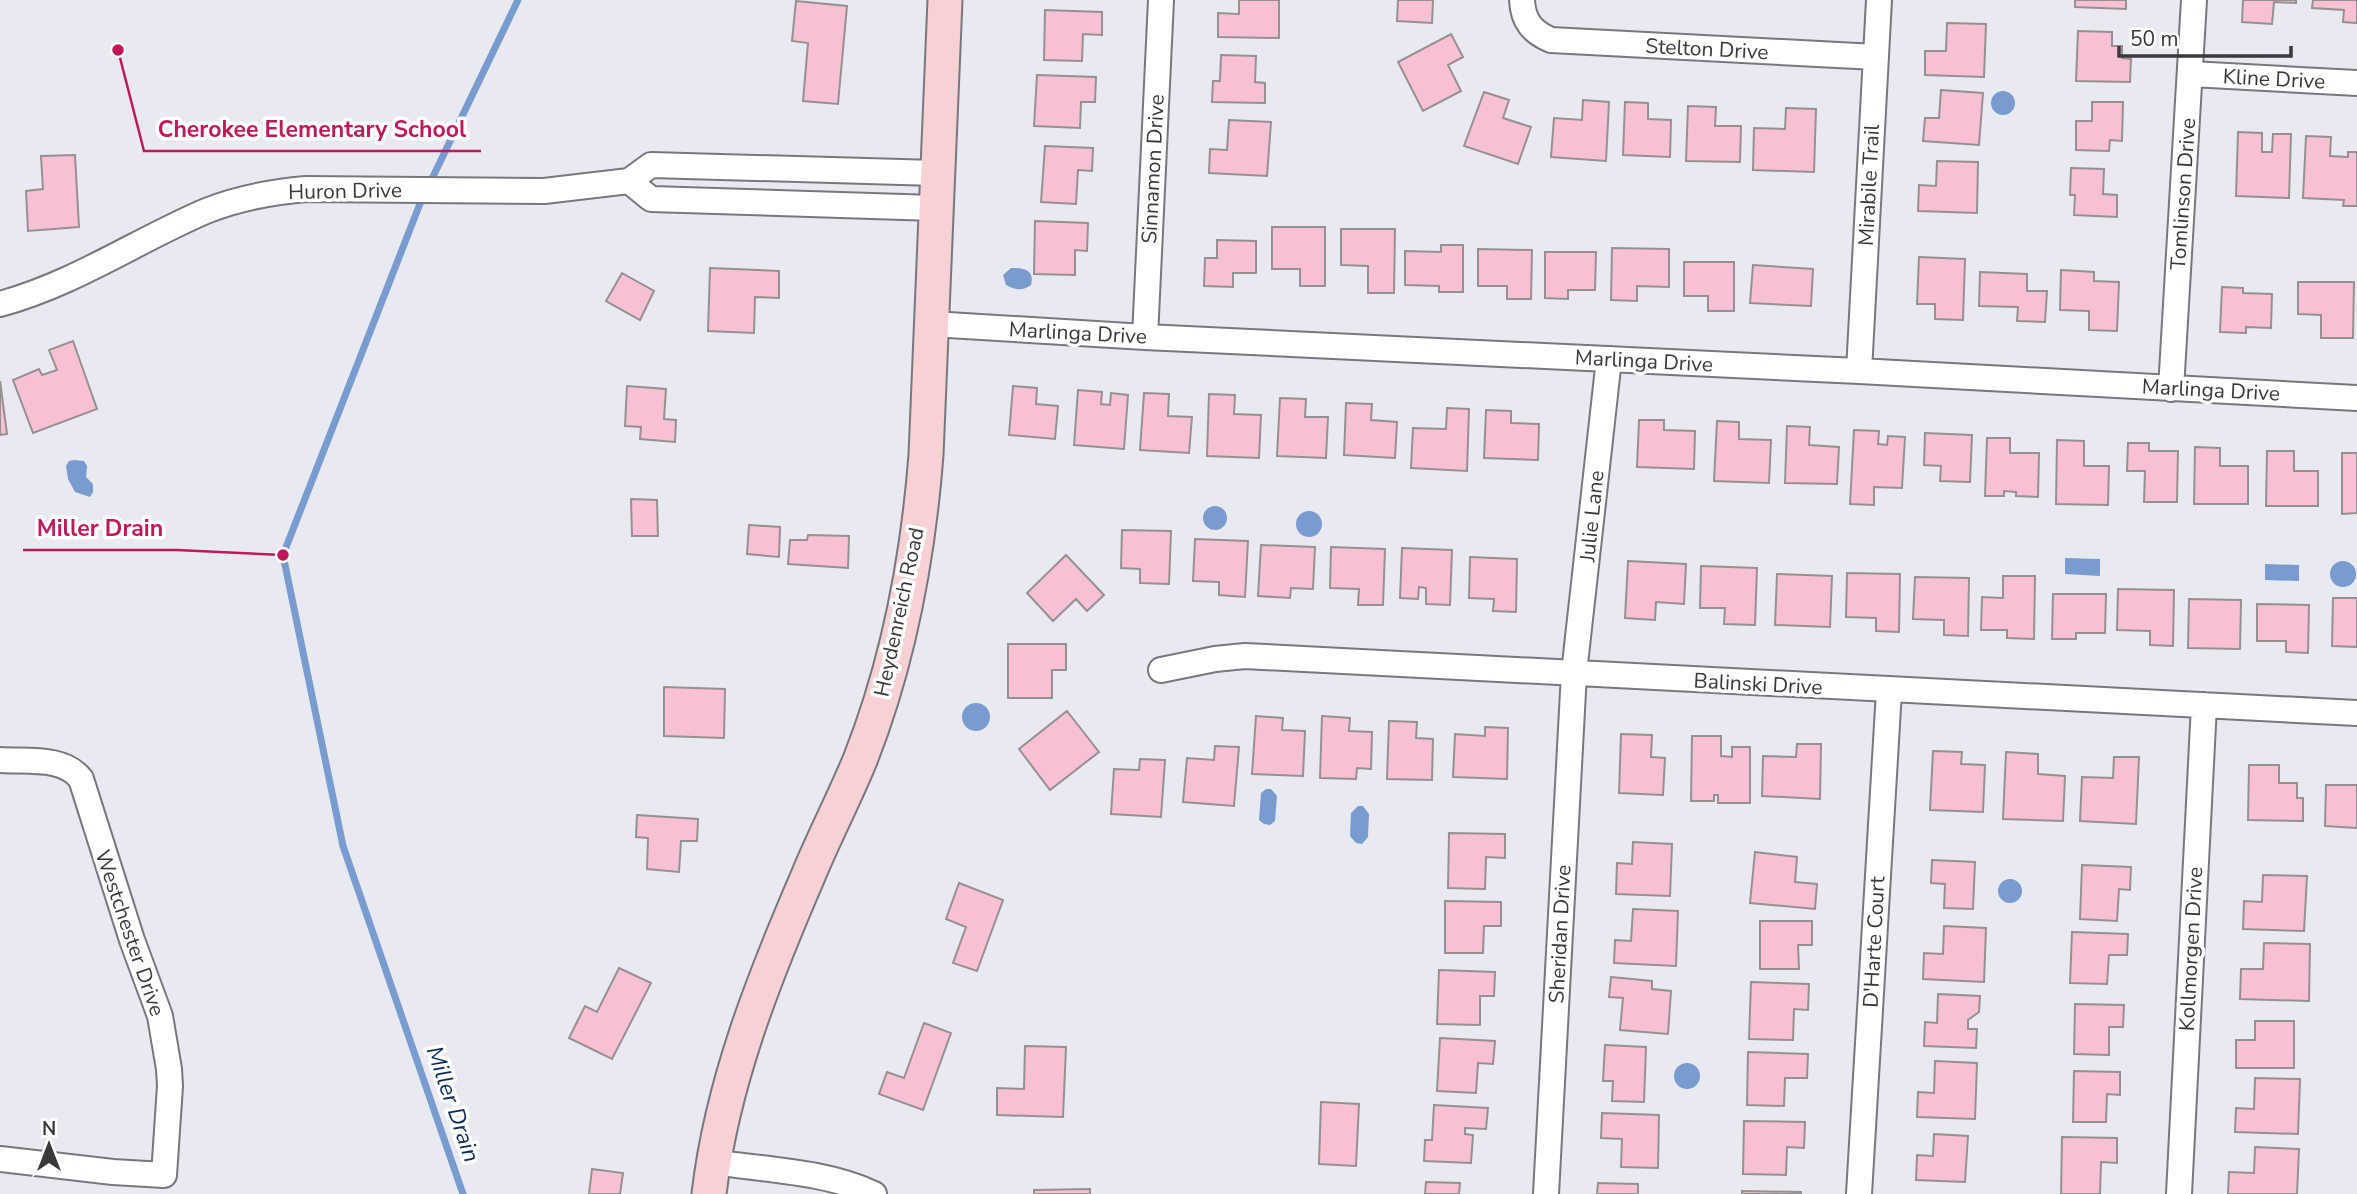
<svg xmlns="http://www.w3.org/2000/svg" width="2357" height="1194" font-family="'Nunito Sans',sans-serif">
  <rect width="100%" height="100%" fill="#e9eaf1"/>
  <path fill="#799cd0" d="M1991 103a12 12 0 1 1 24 0a12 12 0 1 1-24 0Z
    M 1011,268 C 1023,268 1035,269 1031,285 C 1023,291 1014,290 1006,285 L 1003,275 Z
    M 74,460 L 84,461 L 87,466 L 86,477 L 93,484 L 93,492 L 90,497 L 75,492 L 68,479 L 66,466 L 69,461 Z
    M1203 518a12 12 0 1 1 24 0a12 12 0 1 1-24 0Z
    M1296 524a13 13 0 1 1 26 0a13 13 0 1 1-26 0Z
    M 2065,558 L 2100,559 L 2100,576 L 2065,574 Z
    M2330 574a13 13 0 1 1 26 0a13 13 0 1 1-26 0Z
    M 2265,564 L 2299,565 L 2299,581 L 2265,580 Z
    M962 717a14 14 0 1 1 28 0a14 14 0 1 1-28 0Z
    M 1266,789 L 1271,789 L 1277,796 L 1275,821 L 1270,825 L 1264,824 L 1259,820 L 1261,793 Z
    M 1358,806 L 1363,806 L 1369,814 L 1368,837 L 1362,844 L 1356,843 L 1350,836 L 1351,813 Z
    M1998 891a12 12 0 1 1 24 0a12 12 0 1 1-24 0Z
    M1674 1076a13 13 0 1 1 26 0a13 13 0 1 1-26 0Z"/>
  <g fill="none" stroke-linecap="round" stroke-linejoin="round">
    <path stroke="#799cd0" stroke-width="7" d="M 429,185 L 518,0
      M 423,196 L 283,555 L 343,846 L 463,1194"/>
  </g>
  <path fill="#f8c0d5" stroke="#979093" stroke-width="2" d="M 1239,0 L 1279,0 L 1279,38 L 1218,37 L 1218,13 L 1239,14 Z
    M 1398,0 L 1433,0 L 1432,23 L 1397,21 Z
    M 2075,0 L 2126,0 L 2126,9 L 2075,7 Z
    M 2243,0 L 2296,0 L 2296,3 L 2274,2 L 2272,24 L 2242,22 Z
    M 2313,0 L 2357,0 L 2357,23 L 2343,22 L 2344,10 L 2312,8 Z
    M 796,1 L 847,6 L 838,104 L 803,101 L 808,43 L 792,41 Z
    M 1045,10 L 1102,12 L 1102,35 L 1083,34 L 1082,61 L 1044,60 Z
    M 1947,23 L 1986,24 L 1984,77 L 1925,75 L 1925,51 L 1946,51 Z
    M 2078,31 L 2112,32 L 2112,46 L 2122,46 L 2122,58 L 2131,59 L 2130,82 L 2076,81 Z
    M 1451,34 L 1463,57 L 1448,65 L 1461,91 L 1423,111 L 1398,62 Z
    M 1221,55 L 1256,56 L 1255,82 L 1265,83 L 1265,103 L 1212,102 L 1213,81 L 1220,81 Z
    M 1037,75 L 1096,77 L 1095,102 L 1081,102 L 1080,128 L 1034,126 Z
    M 1941,90 L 1983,93 L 1979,145 L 1923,141 L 1925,118 L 1939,118 Z
    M 1484,92 L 1509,100 L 1503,118 L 1531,127 L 1518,164 L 1464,146 Z
    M 1583,100 L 1609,102 L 1606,161 L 1551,157 L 1554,118 L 1582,120 Z
    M 1625,102 L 1648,103 L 1648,119 L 1671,120 L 1670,157 L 1623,155 Z
    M 2092,102 L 2123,102 L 2122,141 L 2110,140 L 2109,151 L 2076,150 L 2076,121 L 2092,121 Z
    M 1688,106 L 1716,107 L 1715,126 L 1741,126 L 1740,162 L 1686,161 Z
    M 1786,108 L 1816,109 L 1814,172 L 1753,170 L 1754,128 L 1785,129 Z
    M 1229,120 L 1271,122 L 1267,176 L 1209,173 L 1210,149 L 1227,150 Z
    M 2238,132 L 2262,133 L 2262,152 L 2272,152 L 2273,134 L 2291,134 L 2289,198 L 2236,196 Z
    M 2306,136 L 2331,137 L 2330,156 L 2348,157 L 2348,152 L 2357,152 L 2357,206 L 2343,206 L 2344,200 L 2303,198 Z
    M 1045,146 L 1093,148 L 1092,171 L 1078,170 L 1076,204 L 1041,202 Z
    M 75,155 L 79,227 L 28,231 L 26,191 L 43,189 L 41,156 Z
    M 1937,161 L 1978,162 L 1977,213 L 1918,211 L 1919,185 L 1936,186 Z
    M 2071,168 L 2104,169 L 2103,194 L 2117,195 L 2117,217 L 2074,215 L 2075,195 L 2070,195 Z
    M 1035,221 L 1088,223 L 1087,251 L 1075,250 L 1075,275 L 1034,274 Z
    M 1272,227 L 1325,227 L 1325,286 L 1300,286 L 1300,269 L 1272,269 Z
    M 1341,229 L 1395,229 L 1394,293 L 1368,293 L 1368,266 L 1341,265 Z
    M 1217,240 L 1256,241 L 1256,273 L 1233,273 L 1233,287 L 1204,286 L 1205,258 L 1217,258 Z
    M 1441,245 L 1463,245 L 1463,292 L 1439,292 L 1439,286 L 1405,285 L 1405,251 L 1441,252 Z
    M 1612,248 L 1669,249 L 1669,287 L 1637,286 L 1637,301 L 1611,300 Z
    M 1478,249 L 1532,250 L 1531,299 L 1507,299 L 1507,286 L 1478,286 Z
    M 1545,252 L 1596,252 L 1595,290 L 1568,290 L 1568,299 L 1545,298 Z
    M 1919,257 L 1965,259 L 1963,320 L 1935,319 L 1935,304 L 1917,304 Z
    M 1684,262 L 1734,262 L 1734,311 L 1708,311 L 1708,296 L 1684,296 Z
    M 1753,265 L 1813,269 L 1811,306 L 1750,303 Z
    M 710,268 L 779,271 L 779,298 L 755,297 L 754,333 L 708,331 Z
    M 2061,270 L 2094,272 L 2094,281 L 2119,282 L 2117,331 L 2089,330 L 2089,311 L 2060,310 Z
    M 1980,272 L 2027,274 L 2027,291 L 2047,291 L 2045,322 L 2017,321 L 2018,307 L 1979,306 Z
    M 622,273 L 654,291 L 640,320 L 606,301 Z
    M 2298,282 L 2354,282 L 2353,338 L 2321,338 L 2321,315 L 2298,314 Z
    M 2222,287 L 2243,288 L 2243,293 L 2272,294 L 2271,328 L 2246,327 L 2246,333 L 2220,332 Z
    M 73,341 L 97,409 L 33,433 L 13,380 L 39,369 L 42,375 L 57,370 L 49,350 Z
    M 0,381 L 7,434 L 0,435 Z
    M 627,386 L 666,389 L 664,419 L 676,420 L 675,442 L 640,439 L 641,427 L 625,426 Z
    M 1013,386 L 1037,388 L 1036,404 L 1058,406 L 1055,439 L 1009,435 Z
    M 1078,390 L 1102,392 L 1101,404 L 1110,405 L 1111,393 L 1128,395 L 1124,449 L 1074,445 Z
    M 1144,393 L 1169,394 L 1168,416 L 1192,417 L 1189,453 L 1140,450 Z
    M 1209,394 L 1235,395 L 1234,414 L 1261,415 L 1259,458 L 1207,456 Z
    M 1280,398 L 1306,399 L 1305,417 L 1328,417 L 1326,458 L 1277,456 Z
    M 1346,403 L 1372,404 L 1371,420 L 1397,422 L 1395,458 L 1344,455 Z
    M 1447,408 L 1469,409 L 1467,471 L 1411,468 L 1413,428 L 1446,429 Z
    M 1486,410 L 1511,411 L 1511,423 L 1539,424 L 1538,460 L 1484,458 Z
    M 1639,420 L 1664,420 L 1664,430 L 1695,431 L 1694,469 L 1637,467 Z
    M 1717,421 L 1739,422 L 1739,439 L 1771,440 L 1769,483 L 1714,481 Z
    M 1787,426 L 1810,427 L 1809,445 L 1839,447 L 1837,484 L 1785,483 Z
    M 1854,430 L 1879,431 L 1878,444 L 1887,445 L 1888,436 L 1905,437 L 1902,488 L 1874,487 L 1874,505 L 1850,504 Z
    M 1925,433 L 1972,435 L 1970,482 L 1940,481 L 1941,466 L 1924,465 Z
    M 1987,438 L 2010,438 L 2010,453 L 2039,453 L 2038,497 L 2016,496 L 2016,492 L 2004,491 L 2004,496 L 1985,496 Z
    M 2057,440 L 2084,441 L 2084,466 L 2109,466 L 2108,505 L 2056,504 Z
    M 2128,443 L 2149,443 L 2149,451 L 2178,451 L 2177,502 L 2144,502 L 2145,471 L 2127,471 Z
    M 2195,447 L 2220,448 L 2220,466 L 2248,466 L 2248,504 L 2194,504 Z
    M 2267,451 L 2294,451 L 2294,471 L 2318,471 L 2318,506 L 2266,506 Z
    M 2342,453 L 2357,453 L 2357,513 L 2342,514 Z
    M 631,499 L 657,500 L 658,536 L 632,536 Z
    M 749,525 L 780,527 L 779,557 L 747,554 Z
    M 1122,530 L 1171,531 L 1169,584 L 1140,583 L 1140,569 L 1121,568 Z
    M 808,535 L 849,536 L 848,568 L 788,564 L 790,540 L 807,540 Z
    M 1195,539 L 1248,541 L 1245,597 L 1219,595 L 1219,582 L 1193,581 Z
    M 1261,545 L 1315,547 L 1313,589 L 1291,588 L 1290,598 L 1258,596 Z
    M 1331,547 L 1385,549 L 1383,605 L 1358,605 L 1359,589 L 1330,588 Z
    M 1402,548 L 1452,550 L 1450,605 L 1426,604 L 1426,588 L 1419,587 L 1418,599 L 1400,598 Z
    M 1066,555 L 1104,595 L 1087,611 L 1076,599 L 1053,621 L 1027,593 Z
    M 1470,557 L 1517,559 L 1516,612 L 1493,611 L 1494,599 L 1469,598 Z
    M 1628,561 L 1686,564 L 1684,604 L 1656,602 L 1655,620 L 1625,618 Z
    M 1701,566 L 1757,568 L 1755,625 L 1724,624 L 1725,608 L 1700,608 Z
    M 1847,573 L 1900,574 L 1899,632 L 1876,631 L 1876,618 L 1846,617 Z
    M 1777,574 L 1832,576 L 1830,627 L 1775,625 Z
    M 2003,576 L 2035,576 L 2034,639 L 2007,638 L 2007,630 L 1981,630 L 1982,597 L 2003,598 Z
    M 1915,577 L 1969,578 L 1968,636 L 1944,635 L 1944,620 L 1913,619 Z
    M 2118,589 L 2174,590 L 2173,646 L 2150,645 L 2150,631 L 2117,630 Z
    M 2053,594 L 2106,594 L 2105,633 L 2076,633 L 2076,639 L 2052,639 Z
    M 2333,598 L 2357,598 L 2357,647 L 2332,646 Z
    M 2189,599 L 2241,600 L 2240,649 L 2188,648 Z
    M 2257,604 L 2309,605 L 2308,653 L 2286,652 L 2286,641 L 2257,641 Z
    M 1008,644 L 1066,644 L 1066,670 L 1052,670 L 1052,698 L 1008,698 Z
    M 664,687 L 725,689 L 724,738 L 664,736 Z
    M 1067,711 L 1099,752 L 1050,790 L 1019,749 Z
    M 1256,716 L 1283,718 L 1282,730 L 1305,731 L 1303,776 L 1252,774 Z
    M 1322,716 L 1350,718 L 1349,731 L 1372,732 L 1371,769 L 1357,768 L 1356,779 L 1320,778 Z
    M 1389,721 L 1417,722 L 1416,738 L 1433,739 L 1432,780 L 1387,779 Z
    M 1485,727 L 1508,728 L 1507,779 L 1453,777 L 1455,734 L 1485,736 Z
    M 1621,734 L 1652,735 L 1651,757 L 1665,758 L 1663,795 L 1619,793 Z
    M 1692,736 L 1721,736 L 1721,756 L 1732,757 L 1732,747 L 1750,747 L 1750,803 L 1718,803 L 1718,795 L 1714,795 L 1714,801 L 1691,801 Z
    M 1797,744 L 1821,744 L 1820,799 L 1762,796 L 1763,756 L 1796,757 Z
    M 1215,746 L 1239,747 L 1234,806 L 1183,802 L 1187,758 L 1214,760 Z
    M 1933,751 L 1962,752 L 1961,764 L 1985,765 L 1983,812 L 1930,810 Z
    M 2006,752 L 2038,754 L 2038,774 L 2065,776 L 2063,821 L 2003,819 Z
    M 2114,757 L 2139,757 L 2136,824 L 2080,821 L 2082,777 L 2113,778 Z
    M 1140,759 L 1165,760 L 1161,817 L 1111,814 L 1114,769 L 1139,770 Z
    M 2249,765 L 2279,765 L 2279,783 L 2297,783 L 2297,798 L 2303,798 L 2303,821 L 2248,820 Z
    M 2326,785 L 2357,785 L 2357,828 L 2325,826 Z
    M 637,815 L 698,819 L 697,841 L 681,841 L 679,872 L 647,869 L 648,838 L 636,837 Z
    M 1449,833 L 1505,834 L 1505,858 L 1486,857 L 1485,889 L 1448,888 Z
    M 1633,842 L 1672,844 L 1670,896 L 1616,894 L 1617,863 L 1632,864 Z
    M 1755,852 L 1797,857 L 1795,882 L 1817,884 L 1815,909 L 1750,903 Z
    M 1932,860 L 1975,862 L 1973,909 L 1944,908 L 1945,884 L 1931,883 Z
    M 2082,865 L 2131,867 L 2130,890 L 2119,889 L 2117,921 L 2080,919 Z
    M 2263,875 L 2307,876 L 2304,931 L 2243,929 L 2244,901 L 2262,902 Z
    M 959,883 L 1003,900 L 977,971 L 953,963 L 966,927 L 946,919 Z
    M 1445,901 L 1501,902 L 1501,926 L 1484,926 L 1483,953 L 1445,953 Z
    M 1633,909 L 1678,911 L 1676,966 L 1614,963 L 1615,940 L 1631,941 Z
    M 1760,921 L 1812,921 L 1812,945 L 1798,945 L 1799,969 L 1760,969 Z
    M 1944,926 L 1986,928 L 1984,982 L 1923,979 L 1924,953 L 1943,954 Z
    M 2072,932 L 2128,934 L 2127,955 L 2109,955 L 2107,984 L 2070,983 Z
    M 2264,943 L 2310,944 L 2309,1001 L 2240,999 L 2241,969 L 2263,969 Z
    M 619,968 L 651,983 L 612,1059 L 569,1038 L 585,1006 L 597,1012 Z
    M 1439,970 L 1495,972 L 1494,996 L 1480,996 L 1480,1025 L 1437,1024 Z
    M 1611,977 L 1652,981 L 1652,989 L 1671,991 L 1668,1034 L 1620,1030 L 1623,998 L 1609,997 Z
    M 1751,982 L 1809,984 L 1808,1010 L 1794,1009 L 1793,1040 L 1749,1039 Z
    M 1938,994 L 1980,996 L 1979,1012 L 1968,1020 L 1968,1029 L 1977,1029 L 1976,1048 L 1924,1046 L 1925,1022 L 1937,1023 Z
    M 2075,1004 L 2124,1005 L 2123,1027 L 2109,1027 L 2109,1055 L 2074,1054 Z
    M 2255,1021 L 2294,1021 L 2294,1068 L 2236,1068 L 2236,1040 L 2255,1040 Z
    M 924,1023 L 951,1033 L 923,1110 L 879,1094 L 887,1072 L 904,1078 Z
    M 1440,1038 L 1495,1041 L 1493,1064 L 1478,1063 L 1476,1093 L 1437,1091 Z
    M 1605,1045 L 1646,1047 L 1644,1102 L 1612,1101 L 1613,1081 L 1603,1081 Z
    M 1025,1046 L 1066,1047 L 1063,1117 L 997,1115 L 997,1088 L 1024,1089 Z
    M 1748,1052 L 1808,1054 L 1807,1078 L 1785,1078 L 1784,1106 L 1747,1105 Z
    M 1935,1061 L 1977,1063 L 1975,1119 L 1917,1117 L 1918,1092 L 1934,1093 Z
    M 2074,1071 L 2120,1072 L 2120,1095 L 2107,1094 L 2106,1122 L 2073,1122 Z
    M 2255,1078 L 2300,1079 L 2298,1134 L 2235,1132 L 2236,1108 L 2254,1109 Z
    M 1321,1102 L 1359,1104 L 1356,1166 L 1319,1164 Z
    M 1434,1105 L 1488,1108 L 1486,1129 L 1465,1128 L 1465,1134 L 1473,1135 L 1471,1163 L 1424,1161 L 1425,1140 L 1432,1140 Z
    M 1602,1113 L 1659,1115 L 1658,1168 L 1621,1167 L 1622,1139 L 1601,1138 Z
    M 1744,1121 L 1805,1122 L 1804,1148 L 1787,1147 L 1786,1175 L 1743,1174 Z
    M 1934,1134 L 1968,1136 L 1965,1182 L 1916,1180 L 1917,1155 L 1933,1156 Z
    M 2062,1137 L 2117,1138 L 2117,1163 L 2101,1162 L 2100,1194 L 2061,1194 Z
    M 2255,1147 L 2299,1149 L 2297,1194 L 2228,1194 L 2229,1172 L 2254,1173 Z
    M 592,1169 L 623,1173 L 620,1194 L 589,1194 Z
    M 1426,1182 L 1460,1183 L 1459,1194 L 1425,1194 Z
    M 1598,1183 L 1638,1184 L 1638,1194 L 1597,1194 Z
    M 1090,1189 L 1090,1194 L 1034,1194 L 1034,1190 Z
    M 1742,1191 L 1801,1192 L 1801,1194 L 1742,1194 Z"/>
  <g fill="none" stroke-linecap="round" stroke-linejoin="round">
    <defs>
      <path id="street" d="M 1522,0 C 1523,21 1532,32 1551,40 L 1876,57
        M 2191,74 L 2357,83
        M 629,181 L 651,199 L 935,208
        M 0,304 C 74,284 136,241 206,211 C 238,198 272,192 306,189 L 544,191 L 629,181 L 651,165 L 936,173
        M 932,324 L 1145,337 L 1859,371 L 2357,398
        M 1145,337 L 1161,0
        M 1859,371 L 1879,0
        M 2171,389 L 2194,0
        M 1161,670 L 1215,659 L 1245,656 L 2357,713
        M 0,760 C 27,762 63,756 81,779 L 132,940 L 160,1016 L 169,1069 L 170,1086 L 164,1175 L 113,1172 L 0,1159
        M 713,1162 C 766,1170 825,1171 874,1194
        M 1546,1194 L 1574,673 L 1609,359
        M 1859,1194 L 1889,691
        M 2179,1194 L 2204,705"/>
      <path id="secondary" d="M 709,1194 C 722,1083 764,978 808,876 C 824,837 844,799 860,760 C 898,664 918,558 926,455 L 945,0"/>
    </defs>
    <use href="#street" stroke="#77787e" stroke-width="28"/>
    <use href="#secondary" stroke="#77787e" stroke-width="37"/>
    <use href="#street" stroke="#fff" stroke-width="24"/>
    <use href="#secondary" stroke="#f8d1d5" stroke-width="33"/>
  </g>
  <g text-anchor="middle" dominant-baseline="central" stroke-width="7" stroke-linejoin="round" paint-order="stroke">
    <g font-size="21" fill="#39393c" stroke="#fff">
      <text transform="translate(1707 49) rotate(3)">Stelton Drive</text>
      <text transform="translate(2274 79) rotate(3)">Kline Drive</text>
      <text transform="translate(1153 169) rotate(-87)">Sinnamon Drive</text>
      <text transform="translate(1869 185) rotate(-87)">Mirabile Trail</text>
      <text transform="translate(345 191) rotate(-1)">Huron Drive</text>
      <text transform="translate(2183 194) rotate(-86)">Tomlinson Drive</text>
      <text transform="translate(1078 333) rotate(3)">Marlinga Drive</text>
      <text transform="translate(1644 361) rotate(3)">Marlinga Drive</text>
      <text transform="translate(2211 390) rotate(3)">Marlinga Drive</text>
      <text transform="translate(1592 516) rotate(-84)">Julie Lane</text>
      <text transform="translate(899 612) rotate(-78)">Heydenreich Road</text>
      <text transform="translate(1758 684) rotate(3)">Balinski Drive</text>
      <text transform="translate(130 933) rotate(71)">Westchester Drive</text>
      <text transform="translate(1560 934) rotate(-87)">Sheridan Drive</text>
      <text transform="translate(1874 942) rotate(-87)">D'Harte Court</text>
      <text transform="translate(2191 949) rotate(-87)">Kollmorgen Drive</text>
    </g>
    <g font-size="23" font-style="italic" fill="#092b5a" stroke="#fff">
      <text transform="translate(453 1104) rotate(71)">Miller Drain</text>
    </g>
  </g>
  <path fill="none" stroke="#c2185b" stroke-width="2.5" d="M118 50L144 151H481M283 555L177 550H23"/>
  <g fill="#c2185b" stroke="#fff" stroke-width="2.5">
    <circle cx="118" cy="50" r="7"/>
    <circle cx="283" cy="555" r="7"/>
  </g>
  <g font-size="23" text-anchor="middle" font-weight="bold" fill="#c2185b" stroke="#fff" stroke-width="7" stroke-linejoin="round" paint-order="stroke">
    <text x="312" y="137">Cherokee Elementary School</text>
    <text x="100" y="536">Miller Drain</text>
  </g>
  <g transform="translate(49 1145)" stroke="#ffffff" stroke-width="5" paint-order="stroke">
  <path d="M0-5L12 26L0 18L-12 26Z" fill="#39393c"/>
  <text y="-10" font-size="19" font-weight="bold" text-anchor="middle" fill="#39393c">N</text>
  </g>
  <path d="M2119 46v10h172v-10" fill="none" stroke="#39393c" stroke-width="3.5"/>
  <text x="2130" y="46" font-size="21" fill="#39393c" stroke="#ffffff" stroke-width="5" paint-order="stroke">50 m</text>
</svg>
